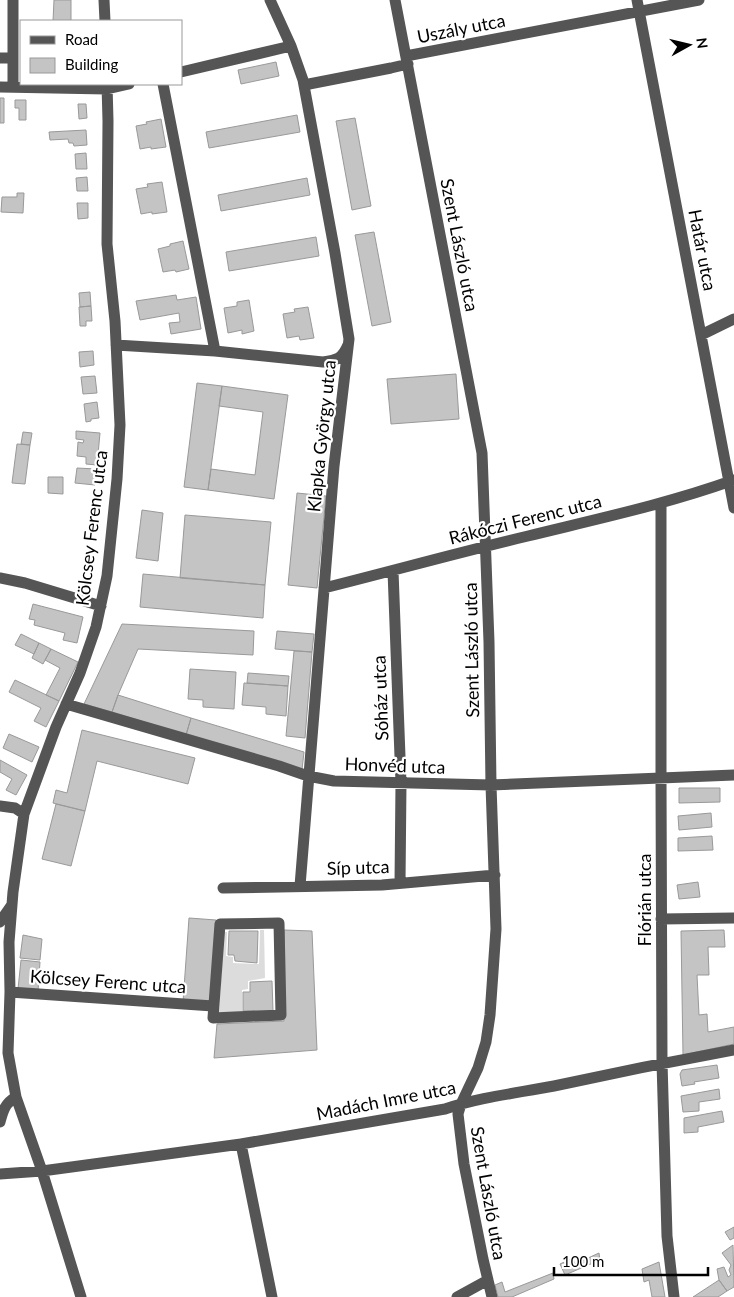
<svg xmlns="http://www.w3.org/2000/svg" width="734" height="1297" font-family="Lato,sans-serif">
  <rect width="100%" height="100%" fill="#fff"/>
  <path fill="#dcdcdc" d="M 260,930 L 264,930 L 265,978 L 248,981 L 248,989 L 242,990 L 242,1013 L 219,1014 L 224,932 L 227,932 L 226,956 L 233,957 L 233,963 L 259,964 Z"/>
  <path fill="#c4c4c4" stroke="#999" d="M 54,0 L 71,0 L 71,21 L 53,21 Z
    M 276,62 L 279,76 L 241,84 L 238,70 Z
    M 0,98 L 4,98 L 4,123 L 0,123 Z
    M 15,100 L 26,100 L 26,120 L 19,120 L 19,108 L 15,108 Z
    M 78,104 L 86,104 L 87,118 L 79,119 Z
    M 297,115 L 300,132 L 209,148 L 206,132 Z
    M 355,118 L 371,206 L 352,210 L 336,121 Z
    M 161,119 L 166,147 L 151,149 L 151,147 L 140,149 L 136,126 L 147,124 L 146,122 Z
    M 86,130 L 87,145 L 74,146 L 73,143 L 69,143 L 68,139 L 50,140 L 49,132 Z
    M 86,153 L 87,169 L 76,169 L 75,154 Z
    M 87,177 L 88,191 L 77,191 L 76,178 Z
    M 307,178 L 310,195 L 221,211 L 218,195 Z
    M 162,182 L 167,212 L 152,214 L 152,212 L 141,214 L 136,189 L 148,187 L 147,184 Z
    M 17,193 L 24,193 L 23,213 L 1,212 L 2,197 L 17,197 Z
    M 77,203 L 88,203 L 88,218 L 78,219 Z
    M 374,232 L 391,322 L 372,326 L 355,235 Z
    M 316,237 L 319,256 L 229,271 L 226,252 Z
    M 183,241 L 189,269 L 176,272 L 175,270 L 163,272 L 158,249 L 170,246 L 170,244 Z
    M 90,292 L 91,306 L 80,307 L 79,293 Z
    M 176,295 L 177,300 L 196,297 L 201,329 L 171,334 L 169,323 L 180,322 L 179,313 L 140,320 L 136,301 Z
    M 249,300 L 254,331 L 242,334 L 242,330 L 228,333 L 224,308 L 237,306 L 237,302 Z
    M 91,306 L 92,321 L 86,321 L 86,326 L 80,326 L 79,307 Z
    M 308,307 L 314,338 L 300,340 L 299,336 L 287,338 L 283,314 L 295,312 L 294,309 Z
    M 93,351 L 94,365 L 80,367 L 79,352 Z
    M 456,374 L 459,419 L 391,424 L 387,379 Z
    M 95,376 L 97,393 L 83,394 L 81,377 Z
    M 197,383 L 222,386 L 208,490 L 184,487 Z
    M 222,386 L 288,395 L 274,499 L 208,490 L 211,469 L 255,475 L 263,412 L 219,406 Z
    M 97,402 L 99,418 L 91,419 L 91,421 L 86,422 L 84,404 Z
    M 76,431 L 100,433 L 97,465 L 86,464 L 86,457 L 77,456 L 78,442 L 83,443 L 84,440 L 76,439 Z
    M 23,432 L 32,433 L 30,445 L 21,444 Z
    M 17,444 L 30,445 L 25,484 L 12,483 Z
    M 77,468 L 96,469 L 95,485 L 75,483 Z
    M 48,477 L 63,477 L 63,494 L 48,493 Z
    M 297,493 L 326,496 L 317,588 L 288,585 Z
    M 142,510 L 163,513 L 158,561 L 136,558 Z
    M 185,515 L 271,522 L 265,585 L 180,578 Z
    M 143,574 L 265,585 L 263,618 L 140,607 Z
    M 33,604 L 83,617 L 77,643 L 63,640 L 65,633 L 34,625 L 35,620 L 29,619 Z
    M 122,624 L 254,631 L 253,655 L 138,649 L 118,695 L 112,712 L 84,704 Z
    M 277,631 L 314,634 L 312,652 L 275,649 Z
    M 21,634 L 39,643 L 34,654 L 15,645 Z
    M 39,643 L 51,649 L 43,664 L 32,658 Z
    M 51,649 L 78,662 L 59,701 L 46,695 L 60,668 L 45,660 Z
    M 294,651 L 312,652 L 305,738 L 286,736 Z
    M 190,669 L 236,672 L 234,709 L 203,707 L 203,700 L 188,699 Z
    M 248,673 L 289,676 L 288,686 L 247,683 Z
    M 15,680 L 59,701 L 46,727 L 34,721 L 41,708 L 9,692 Z
    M 244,683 L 288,686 L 286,716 L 266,714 L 266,707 L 242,705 Z
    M 118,695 L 191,718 L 186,735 L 112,712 Z
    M 191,718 L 304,752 L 302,770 L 186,735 Z
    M 82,730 L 195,758 L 188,784 L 97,761 L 85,811 L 53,803 L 56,790 L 67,793 Z
    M 9,734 L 39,747 L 32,762 L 3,748 Z
    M 0,760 L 27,775 L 16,795 L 6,790 L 12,779 L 0,772 Z
    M 679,788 L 720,788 L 720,802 L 679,803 Z
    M 56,804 L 85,811 L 71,866 L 42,859 Z
    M 711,813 L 712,827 L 679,830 L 678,816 Z
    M 712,836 L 713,850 L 678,851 L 678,838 Z
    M 698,882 L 700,897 L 679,899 L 677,885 Z
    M 189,918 L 216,920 L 210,1004 L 183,1002 Z
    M 284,930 L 312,931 L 317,1050 L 214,1058 L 217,1024 L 284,1021 Z
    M 724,930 L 725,947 L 708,947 L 709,975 L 697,975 L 699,1015 L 707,1014 L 708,1032 L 734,1027 L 734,1044 L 683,1055 L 681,931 Z
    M 229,931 L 258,931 L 257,963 L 235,961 L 234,955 L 228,955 Z
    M 23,935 L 42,939 L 40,960 L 20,958 Z
    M 21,960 L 40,962 L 38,991 L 18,989 Z
    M 272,981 L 273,1011 L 243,1011 L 243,992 L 250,992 L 250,982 Z
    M 717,1065 L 719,1078 L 694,1082 L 695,1084 L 682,1086 L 680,1074 L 682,1070 Z
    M 719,1089 L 720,1099 L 699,1102 L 699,1111 L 683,1112 L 681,1096 Z
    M 722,1111 L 724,1122 L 698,1127 L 698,1132 L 684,1133 L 684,1118 Z
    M 734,1227 L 734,1238 L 730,1240 L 725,1232 Z
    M 733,1245 L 734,1287 L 727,1291 L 719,1280 L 717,1269 L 724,1267 L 728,1277 L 731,1275 L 729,1270 L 731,1265 L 722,1253 Z
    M 599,1253 L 600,1260 L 565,1275 L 560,1264 L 573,1258 L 575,1264 Z
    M 659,1262 L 665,1297 L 652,1297 L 649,1280 L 644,1282 L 642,1269 Z
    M 553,1273 L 554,1279 L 512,1297 L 498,1297 L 495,1285 L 502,1282 L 505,1292 Z
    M 719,1280 L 727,1291 L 718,1297 L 693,1297 Z"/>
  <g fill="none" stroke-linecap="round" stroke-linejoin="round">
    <path stroke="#555" stroke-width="11" d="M 104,0 L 105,21
      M 270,0 L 291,46 L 303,80 L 335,253 L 349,339 L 334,466 L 300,886
      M 395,0 L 482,453 L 489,642 L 491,785 L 496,929 L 490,1015 L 486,1042 L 478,1068 L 461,1104 L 458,1114 L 464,1164 L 483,1259 L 492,1297
      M 637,0 L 734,508
      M 406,56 L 699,0
      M 0,58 L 13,58
      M 181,72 L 291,46
      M 163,84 L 215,351
      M 304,85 L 391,68 L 408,64
      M 0,87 L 107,89 L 129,84
      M 13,87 L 13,0
      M 701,335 L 734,319
      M 116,345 L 215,351 L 323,362 C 337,360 342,359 348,345
      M 661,503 L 661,779 L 662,1062 L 667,1236 L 674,1297
      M 393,571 L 401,783 L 400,883
      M 0,578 L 25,583 L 101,606
      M 324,588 C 392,571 460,552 528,536 C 597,519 667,504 734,480
      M 66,704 L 279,766 L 308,776 L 334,781 L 491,785 L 734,775
      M 0,806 L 15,808 L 24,814
      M 223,888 L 382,885 L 495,875
      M 661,919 L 734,918
      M 0,922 L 11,906
      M 279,923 L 281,1015 L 213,1018 L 220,924 Z
      M 10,992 L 213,1006
      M 0,1122 C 3,1111 5,1103 16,1097
      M 241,1144 L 272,1297
      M 0,1174 L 42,1171 L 241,1144 L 445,1109 C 480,1097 518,1093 554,1086 C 614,1073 674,1061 734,1050
      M 81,1297 L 42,1171 L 16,1097 L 8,1053 L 10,992 L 9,942 L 13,892 L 24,814 L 56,727 L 80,673 L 96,627 L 107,576 L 117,479 L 120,425 L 115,321 L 107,244 L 108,121 L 107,84
      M 457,1297 L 488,1280"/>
  </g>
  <g text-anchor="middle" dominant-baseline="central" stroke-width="4.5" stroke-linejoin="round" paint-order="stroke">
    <g font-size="18" fill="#000" stroke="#fff">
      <text transform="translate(461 28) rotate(-11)">Uszály utca</text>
      <text transform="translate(460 245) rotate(79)">Szent László utca</text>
      <text transform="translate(703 250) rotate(79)">Határ utca</text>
      <text transform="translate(321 436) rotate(-84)">Klapka György utca</text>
      <text transform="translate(525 519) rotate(-14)">Rákóczi Ferenc utca</text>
      <text transform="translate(91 528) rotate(-83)">Kölcsey Ferenc utca</text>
      <text transform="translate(471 650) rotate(-91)">Szent László utca</text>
      <text transform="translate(380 698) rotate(-92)">Sóház utca</text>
      <text transform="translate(395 765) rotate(2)">Honvéd utca</text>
      <text transform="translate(358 867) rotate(-2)">Síp utca</text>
      <text transform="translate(644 900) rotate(-90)">Flórián utca</text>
      <text transform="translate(108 981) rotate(4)">Kölcsey Ferenc utca</text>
      <text transform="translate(386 1100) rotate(-11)">Madách Imre utca</text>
      <text transform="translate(489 1193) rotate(80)">Szent László utca</text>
    </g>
  </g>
  <rect x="20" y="20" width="162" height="65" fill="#ffffff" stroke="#999999"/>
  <rect x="30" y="36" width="25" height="8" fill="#555555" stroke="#999999"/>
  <text x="65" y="45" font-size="15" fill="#000000">Road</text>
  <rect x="30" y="58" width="25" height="15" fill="#c4c4c4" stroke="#999999"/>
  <text x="65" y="70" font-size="15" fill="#000000">Building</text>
  <g transform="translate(689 45) rotate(82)" stroke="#ffffff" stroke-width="4" paint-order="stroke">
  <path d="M0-4L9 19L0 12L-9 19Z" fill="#000000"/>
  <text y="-8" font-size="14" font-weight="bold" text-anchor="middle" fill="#000000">N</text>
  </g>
  <path d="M554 1267v8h154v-8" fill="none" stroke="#000000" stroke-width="2.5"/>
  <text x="562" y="1267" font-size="15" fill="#000000" stroke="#ffffff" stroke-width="4" paint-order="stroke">100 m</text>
</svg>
